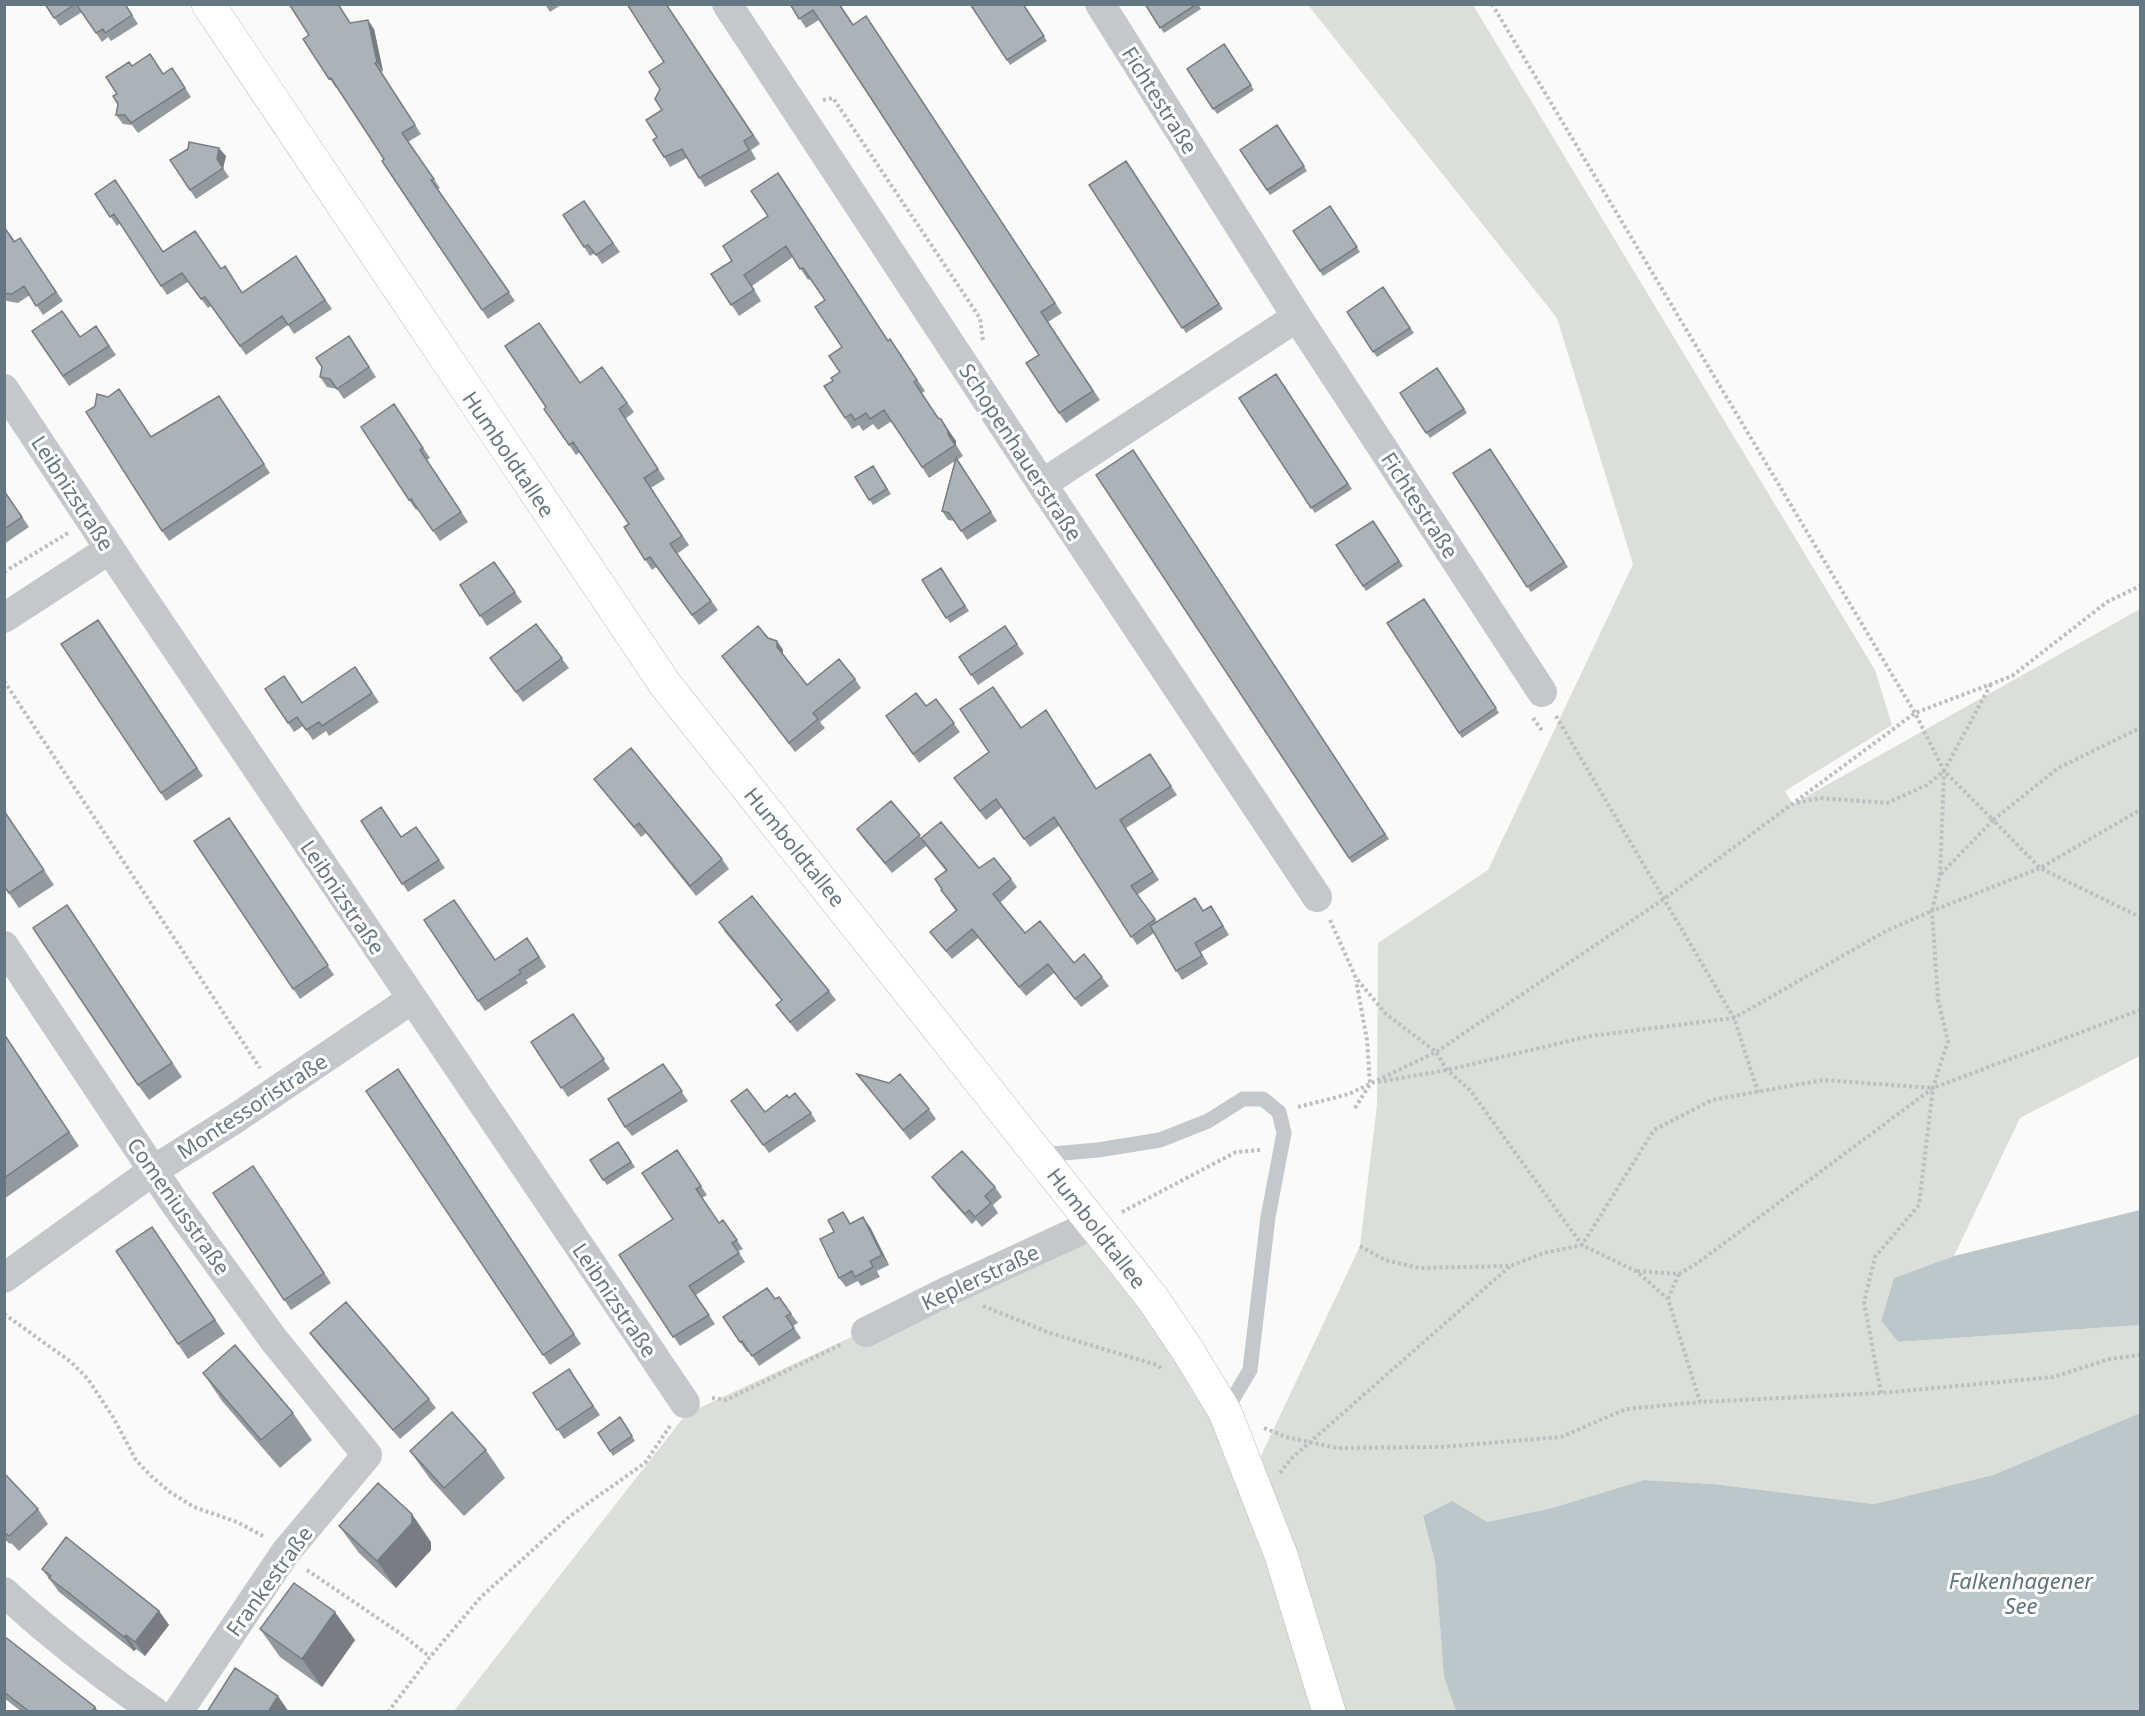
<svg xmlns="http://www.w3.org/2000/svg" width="2145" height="1716" font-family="'Noto Sans',sans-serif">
  <rect width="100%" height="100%" fill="#fafaf8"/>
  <path fill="#dadfd7" d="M 1308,5 L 1473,5 L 1875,670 L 1892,725 L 1785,791 L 1793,804 L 2140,609 L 2140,1056 L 2020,1118 L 1954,1256 L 1894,1278 L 1881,1321 L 1898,1342 L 2140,1325 L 2140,1413 L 1993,1475 L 1874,1504 L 1714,1484 L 1644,1480 L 1552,1508 L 1487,1522 L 1423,1517 L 1435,1562 L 1444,1677 L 1456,1711 L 453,1712 L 683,1418 L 697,1409 L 1094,1224 L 1251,1477 L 1360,1246 L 1377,1105 L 1378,943 L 1488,870 L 1633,564 L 1557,318 Z"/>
  <path fill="#bbc7cb" d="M 2140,1210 L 2140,1325 L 1898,1342 L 1881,1321 L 1894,1278 L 1954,1256 Z
    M 2140,1413 L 2140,1711 L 1456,1711 L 1444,1677 L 1435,1562 L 1423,1516 L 1452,1501 L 1487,1522 L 1552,1508 L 1644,1480 L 1714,1484 L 1874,1504 L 1993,1475 Z"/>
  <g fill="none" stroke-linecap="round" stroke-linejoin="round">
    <defs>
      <path id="secondary" d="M 208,4 L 665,684 L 1153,1299 L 1188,1351 L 1225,1412 L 1281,1555 L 1329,1712"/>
    </defs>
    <use href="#secondary" stroke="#b3babf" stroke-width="34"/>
    <path stroke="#bbbfc2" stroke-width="4" stroke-dasharray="3 3" stroke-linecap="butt" d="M 1492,4 L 1915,713 L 1944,771 L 1993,820 L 2058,768 L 2140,728
      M 823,100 L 833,98 L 980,318 L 983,341
      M 4,572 L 68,533
      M 4,681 L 260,1068
      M 1556,716 L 1734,1018 L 1758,1092
      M 1533,718 L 1543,732
      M 1797,803 L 1820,798 L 1887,803 L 1927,785 L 1944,771 L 1991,684
      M 1941,874 L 1993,820 L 2040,868 L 2140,917
      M 1330,920 L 1356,978 L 1386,1014 L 1436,1052 L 1447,1070 L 1470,1090 L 1582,1245 L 1636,1271 L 1668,1299 L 1700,1402 L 1881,1393 L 2053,1377 L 2110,1359 L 2140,1355
      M 1378,1082 L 1447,1070 L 1590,1036 L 1734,1018 L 1886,931 L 1932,911 L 1940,875 L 1944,772
      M 1298,1107 L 1349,1094 L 1436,1052 L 1664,899 L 1915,713 L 2012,676 L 2107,602 L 2140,586
      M 1355,1108 L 1370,1084 L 1367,1040 L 1356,980
      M 1122,1212 L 1236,1152 L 1261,1150
      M 1360,1246 L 1385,1260 L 1419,1268 L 1510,1266 L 1544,1253 L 1582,1245 L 1654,1130 L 1712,1100 L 1823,1080 L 1933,1088
      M 1637,1271 L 1679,1274 L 1699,1262 L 1933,1088 L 2140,1010
      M 1668,1299 L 1679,1274
      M 983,1306 L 1050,1333 L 1157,1365 L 1162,1369
      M 4,1314 L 71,1362 L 88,1379 L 113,1417 L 136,1460 L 151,1476 L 170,1492 L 194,1507 L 237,1522 L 263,1536
      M 1881,1393 L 1864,1302 L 1875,1257 L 1919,1205 L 1933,1088 L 1948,1041 L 1938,1000 L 1932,911 L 2040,868 L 2140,810
      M 712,1398 L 726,1400 L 842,1344
      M 1264,1428 L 1286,1437 L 1337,1448 L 1440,1447 L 1561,1437 L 1626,1409 L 1700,1402
      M 1280,1473 L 1292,1458 L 1510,1266
      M 307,1570 L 404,1636 L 430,1657
      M 388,1712 L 430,1657 L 481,1597 L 570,1516 L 645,1463 L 670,1426"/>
    <path stroke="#c3c8cc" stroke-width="15" d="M 1040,1155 L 1098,1150 L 1160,1140 L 1208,1121 L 1243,1099 L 1263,1099 L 1279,1112 L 1284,1133 L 1268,1217 L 1250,1370 L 1225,1412"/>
    <path stroke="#c3c8cc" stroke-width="30" d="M 727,4 L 1042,484 L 1317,897
      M 1297,317 L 1542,692
      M 4,389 L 129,578 L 685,1403
      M 1042,484 L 1297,317 L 1100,4
      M 4,618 L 110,549
      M 4,946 L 174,1202 L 274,1340 L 367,1455 L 285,1553 L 178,1712
      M 4,1278 L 154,1170 L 236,1118 L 412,999
      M 866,1332 L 946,1292 L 1094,1224
      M 4,1592 C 52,1636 102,1675 155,1712"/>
    <use href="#secondary" stroke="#fff" stroke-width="33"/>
  </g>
  <path fill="#929a9f" d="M 45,4 L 125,4 L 138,24 L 111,41 L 108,37 L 102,42 L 82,12 L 60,26 Z
    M 545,4 L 562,4 L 550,12 Z
    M 666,4 L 760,144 L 751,150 L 756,159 L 705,187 L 687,158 L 670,167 L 664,157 L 657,137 L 662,110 L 660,89 L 664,62 Z
    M 790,4 L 840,4 L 853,25 L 866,16 L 1062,313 L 1048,322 L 1100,400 L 1066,423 L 1059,413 L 1039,355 L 819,20 L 806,28 Z
    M 970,4 L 1023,4 L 1047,41 L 1010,65 Z
    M 1145,4 L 1198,4 L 1201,9 L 1164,33 Z
    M 350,23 L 374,29 L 383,71 L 381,72 L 421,134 L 408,142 L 440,188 L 438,189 L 515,301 L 488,319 L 382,161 L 384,159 L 337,87 L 336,88 L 303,39 Z
    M 1224,44 L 1254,90 L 1217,114 L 1187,69 Z
    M 132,66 L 164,74 L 172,68 L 191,97 L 138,133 L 132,125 L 123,124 L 116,115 L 118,104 L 117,94 Z
    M 1277,125 L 1307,171 L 1270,195 L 1240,150 Z
    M 226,156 L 223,168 L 229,177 L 196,199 L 170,160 Z
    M 1126,161 L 1223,309 L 1186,333 L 1089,185 Z
    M 95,194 L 163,252 L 221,269 L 225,266 L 242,292 L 296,256 L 332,309 L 294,334 L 288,325 L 246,355 L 211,306 L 208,308 L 188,282 L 167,295 L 120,223 L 117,226 Z
    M 584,201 L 620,252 L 602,264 L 595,253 L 590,256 L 563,215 Z
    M 1330,206 L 1360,252 L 1323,276 L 1293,231 Z
    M 768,216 L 888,341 L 890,339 L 925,391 L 922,393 L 938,419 L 956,441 L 956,445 L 963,456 L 957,460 L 997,521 L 967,540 L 955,521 L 948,520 L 942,511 L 955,461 L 929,478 L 892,421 L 878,430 L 873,424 L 863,431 L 859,425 L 852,429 L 845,418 L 833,381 L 840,372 L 842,347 L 825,300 L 810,279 L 808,280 L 793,257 L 752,286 L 761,301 L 739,316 L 711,274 L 732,261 Z
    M 4,226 L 15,241 L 20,238 L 63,301 L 43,315 L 30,295 L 18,303 L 7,301 L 4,298 Z
    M 1383,287 L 1414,333 L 1377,357 L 1347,312 Z
    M 96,326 L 116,355 L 69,386 L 32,331 L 80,337 Z
    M 349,336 L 376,377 L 344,399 L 337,389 L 327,387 L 320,377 Z
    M 602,367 L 634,412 L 625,419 L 665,479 L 651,488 L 689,545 L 677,554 L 718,610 L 699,625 L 656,567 L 652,570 L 624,527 L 629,524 L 580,452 L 576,455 L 544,409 Z
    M 1437,368 L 1467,413 L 1430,438 L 1400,393 Z
    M 1276,374 L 1352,489 L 1315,513 L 1239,398 Z
    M 219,396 L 270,473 L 169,541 L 162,531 L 151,437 Z
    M 394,404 L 430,458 L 427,460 L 468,522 L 440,541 L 418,509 L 416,510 L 409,500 Z
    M 1490,449 L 1568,567 L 1531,592 L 1453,473 Z
    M 1133,450 L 1389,839 L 1352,863 L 1096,475 Z
    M 873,466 L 891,494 L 873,505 L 855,477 Z
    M 4,490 L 29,527 L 4,544 Z
    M 1373,521 L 1403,566 L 1366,591 L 1336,545 Z
    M 494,562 L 522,602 L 487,626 L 460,585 Z
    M 941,568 L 969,611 L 950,623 L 922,580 Z
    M 1424,599 L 1499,713 L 1462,738 L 1387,623 Z
    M 98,620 L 203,776 L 166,801 L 161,793 Z
    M 536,624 L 569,668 L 523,702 L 490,658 Z
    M 1005,626 L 1024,654 L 978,685 L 959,657 Z
    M 768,638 L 777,641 L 783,650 L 783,655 L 807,685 L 855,679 L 861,688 L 820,722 L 825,728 L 795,752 L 722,656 Z
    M 355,667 L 379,702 L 329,736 L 326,731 L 313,740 L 303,726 L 294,732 L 265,689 L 302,703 Z
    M 936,699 L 960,732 L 919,763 L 886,716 L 926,706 Z
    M 1052,719 L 1096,789 L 1156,763 L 1177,795 L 1126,828 L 1159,880 L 1137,895 L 1157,922 L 1203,911 L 1217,915 L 1229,935 L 1201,952 L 1208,964 L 1182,980 L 1154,933 L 1137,945 L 1059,826 L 1030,847 L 1001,808 L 986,820 L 960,786 L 1021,727 Z
    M 594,779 L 722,859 L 729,869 L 696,896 L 646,833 L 641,837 L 601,788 Z
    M 891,801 L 921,838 L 979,868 L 1011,879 L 1017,887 L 1000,903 L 1025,933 L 1074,963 L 1102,977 L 1109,986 L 1081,1007 L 1054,973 L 1026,996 L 978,938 L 952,959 L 930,932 L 956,911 L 941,890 L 942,889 L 935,879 L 946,871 L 926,846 L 892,873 L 864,839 L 857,829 Z
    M 4,810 L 54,885 L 19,908 L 4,886 Z
    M 229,818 L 334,975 L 300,999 L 194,841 Z
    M 361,821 L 401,837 L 416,827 L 445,868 L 408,892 Z
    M 67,905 L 182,1077 L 149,1100 L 138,1085 Z
    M 719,922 L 829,991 L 836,1000 L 797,1032 L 776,1005 L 782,1001 L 725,932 Z
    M 534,948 L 546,967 L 526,980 L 528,983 L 485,1011 L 478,1001 L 495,960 Z
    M 573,1014 L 610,1069 L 568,1097 L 531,1042 Z
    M 4,1034 L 79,1146 L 4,1199 Z
    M 663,1064 L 688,1101 L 632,1136 L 625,1127 Z
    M 398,1069 L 581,1344 L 550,1365 L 366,1091 Z
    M 857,1074 L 889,1083 L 929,1109 L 936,1119 L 910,1140 Z
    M 789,1098 L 811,1113 L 816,1121 L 769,1153 L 731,1101 L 765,1112 Z
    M 618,1142 L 635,1167 L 607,1185 L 590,1160 Z
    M 677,1150 L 707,1195 L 702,1198 L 719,1223 L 723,1220 L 743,1249 L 738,1251 L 745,1262 L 696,1295 L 715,1324 L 680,1346 L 619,1255 L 673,1219 Z
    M 253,1166 L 331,1283 L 291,1310 L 213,1193 Z
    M 932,1177 L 995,1187 L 1002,1197 L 993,1205 L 998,1213 L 982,1227 L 976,1220 L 972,1224 L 939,1187 Z
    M 851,1223 L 870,1227 L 889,1265 L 877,1271 L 880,1277 L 861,1286 L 858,1281 L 846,1287 L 839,1278 Z
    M 162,1241 L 225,1334 L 188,1359 L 178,1344 Z
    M 775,1299 L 786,1307 L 798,1323 L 793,1326 L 801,1338 L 759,1366 L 749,1351 L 747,1352 L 723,1317 Z
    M 310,1333 L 429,1399 L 436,1408 L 400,1439 L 317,1343 Z
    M 569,1369 L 600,1415 L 564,1439 L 533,1393 Z
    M 203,1373 L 293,1413 L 312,1440 L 280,1468 L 222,1401 Z
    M 620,1417 L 635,1441 L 613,1456 L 598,1433 Z
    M 486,1450 L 505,1478 L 464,1516 L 430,1479 L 410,1451 Z
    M 4,1473 L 38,1509 L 48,1524 L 19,1551 L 11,1543 L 10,1544 L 4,1539 Z
    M 339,1526 L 431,1542 L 431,1550 L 396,1588 L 359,1553 Z
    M 42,1569 L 159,1611 L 169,1625 L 145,1656 L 136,1649 L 134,1651 L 59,1592 Z
    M 260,1629 L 355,1640 L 322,1687 L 280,1657 Z
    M 4,1636 L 95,1707 L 98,1712 L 22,1712 L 4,1698 Z"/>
  <path fill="#777d82" d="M 368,20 L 374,29 L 383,71 L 377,62 Z
    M 219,148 L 226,156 L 223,168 L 229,177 L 217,159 Z
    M 941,419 L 956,441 L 956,445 L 963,456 L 948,434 Z
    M 777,641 L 783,650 L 783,656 L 777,647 Z
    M 863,1217 L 870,1227 L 889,1265 L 882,1255 Z
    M 412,1514 L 431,1542 L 431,1550 L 396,1588 L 377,1561 Z
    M 159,1611 L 169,1625 L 145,1656 L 135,1642 Z
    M 335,1612 L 355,1640 L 322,1687 L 302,1659 Z
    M 126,1635 L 136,1649 L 134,1651 L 124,1637 Z
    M 278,1696 L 289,1712 L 268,1712 Z
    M 95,1707 L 98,1712 L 92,1712 Z"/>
  <path fill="#aab3b9" stroke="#777d82" stroke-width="1.5" d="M 45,4 L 75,4 L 54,18 Z
    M 76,4 L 125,4 L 132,15 L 105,33 L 103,29 L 96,33 Z
    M 289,4 L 338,4 L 350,23 L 368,20 L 377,62 L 375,63 L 415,125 L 402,133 L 434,179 L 431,180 L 509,292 L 482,310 L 382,161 L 384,159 L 331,78 L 329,79 L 303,39 L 309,35 Z
    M 627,4 L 666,4 L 753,135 L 744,141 L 749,150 L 699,178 L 682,149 L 664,157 L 653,140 L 657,137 L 646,120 L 662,110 L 655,99 L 660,89 L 649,72 L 664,62 Z
    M 790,4 L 839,4 L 853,25 L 866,16 L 1055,303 L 1041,312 L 1093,391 L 1059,413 L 1026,363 L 1039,355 L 865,89 L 813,10 L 799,19 Z
    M 970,4 L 1023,4 L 1044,36 L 1007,60 Z
    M 1145,4 L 1197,4 L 1160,28 Z
    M 1224,44 L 1251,85 L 1213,109 L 1187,69 Z
    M 150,54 L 163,74 L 172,68 L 185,88 L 131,123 L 125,115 L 116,115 L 118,104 L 113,96 L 117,94 L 106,77 L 129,62 L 132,66 Z
    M 1277,125 L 1304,166 L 1267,190 L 1240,150 Z
    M 189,142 L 219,148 L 217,159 L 223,168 L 190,190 L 170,160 L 188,149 Z
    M 1126,161 L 1219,304 L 1182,328 L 1089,185 Z
    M 778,173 L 888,341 L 890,339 L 917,380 L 914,382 L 938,418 L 941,419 L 948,431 L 948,434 L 955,445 L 922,467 L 884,410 L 870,419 L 866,413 L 855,420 L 851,414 L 845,418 L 824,386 L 833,381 L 831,378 L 840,372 L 829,356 L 842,347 L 815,307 L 825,300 L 803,268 L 800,269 L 786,246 L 744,275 L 754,290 L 731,305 L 711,274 L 732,261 L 723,246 L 768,216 L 751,191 Z
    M 115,180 L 163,252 L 195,231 L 221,269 L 225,266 L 242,293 L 296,256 L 325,300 L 288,325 L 282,316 L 240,346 L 205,297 L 201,299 L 182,273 L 161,286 L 114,214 L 110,217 L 95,194 Z
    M 584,201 L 613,243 L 596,255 L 588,245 L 584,247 L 563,215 Z
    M 1330,206 L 1357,247 L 1320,271 L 1293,231 Z
    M 4,227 L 14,242 L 20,238 L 56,292 L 36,306 L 24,286 L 12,294 L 4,293 Z
    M 1383,287 L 1410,328 L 1373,352 L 1347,312 Z
    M 62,311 L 80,337 L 96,326 L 109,346 L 63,376 L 32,331 Z
    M 539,323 L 580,383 L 602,367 L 627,403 L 619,409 L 658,469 L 644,478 L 682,536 L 670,544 L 711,601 L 692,615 L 650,557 L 645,560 L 624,527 L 629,524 L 573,442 L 569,445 L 544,409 L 546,407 L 505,346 Z
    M 349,336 L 369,367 L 337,389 L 330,379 L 320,377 L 322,367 L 316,358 Z
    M 1437,368 L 1464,409 L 1426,433 L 1400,393 Z
    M 1276,374 L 1348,484 L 1311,508 L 1239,398 Z
    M 119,389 L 151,437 L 219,396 L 264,464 L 162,531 L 86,412 L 95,406 L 97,394 L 108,397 Z
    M 394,404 L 423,448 L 420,450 L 461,512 L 433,531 L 411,499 L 409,500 L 361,427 Z
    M 1490,449 L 1564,562 L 1527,587 L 1453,473 Z
    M 1133,450 L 1385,834 L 1349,858 L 1096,475 Z
    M 956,458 L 991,512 L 961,531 L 949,513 L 942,511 Z
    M 873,466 L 887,489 L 869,500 L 855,477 Z
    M 4,491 L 22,517 L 4,529 Z
    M 1373,521 L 1399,561 L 1363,586 L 1336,545 Z
    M 494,562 L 515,592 L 480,616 L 460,585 Z
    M 941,568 L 965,606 L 946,618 L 922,580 Z
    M 1424,599 L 1496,708 L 1459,733 L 1387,623 Z
    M 98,620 L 197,768 L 161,793 L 61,644 Z
    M 536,624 L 562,658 L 516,692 L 490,658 Z
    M 758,626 L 768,638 L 777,641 L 777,647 L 807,685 L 839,659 L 855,679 L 813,713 L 818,719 L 789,743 L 722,656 Z
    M 1005,626 L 1017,644 L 971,675 L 959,657 Z
    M 355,667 L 372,693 L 322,726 L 319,722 L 306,730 L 297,717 L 288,723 L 265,689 L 284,676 L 302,703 Z
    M 993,687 L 1021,728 L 1046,710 L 1096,789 L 1150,754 L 1171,786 L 1120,820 L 1153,872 L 1131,886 L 1155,919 L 1131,937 L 1054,817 L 1024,839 L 996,799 L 980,811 L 954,778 L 989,752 L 960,709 Z
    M 916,693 L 926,706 L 936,699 L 954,723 L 913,754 L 886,716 Z
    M 631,748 L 722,859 L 690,886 L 639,823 L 634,827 L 594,779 Z
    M 891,801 L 920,835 L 885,863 L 857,829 Z
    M 381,807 L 401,837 L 416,827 L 439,860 L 402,884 L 361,821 Z
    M 4,811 L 44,870 L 9,893 L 4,886 Z
    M 229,818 L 328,965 L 293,989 L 194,841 Z
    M 941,822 L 979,868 L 994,858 L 1011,879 L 993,894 L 1025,933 L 1040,921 L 1074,963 L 1084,954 L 1102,977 L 1075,999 L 1048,964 L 1019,987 L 972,929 L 946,951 L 930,932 L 957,910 L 941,890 L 942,889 L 935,879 L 947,870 L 921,838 Z
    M 752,896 L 829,991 L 790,1022 L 776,1005 L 782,1000 L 719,922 Z
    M 1195,898 L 1203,911 L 1211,906 L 1223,926 L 1195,943 L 1202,956 L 1176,971 L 1150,926 Z
    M 454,900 L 495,960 L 527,938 L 539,957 L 519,970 L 521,973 L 478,1001 L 424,920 Z
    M 67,905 L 172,1063 L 138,1085 L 33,928 Z
    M 573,1014 L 604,1059 L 561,1088 L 531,1042 Z
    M 4,1034 L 69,1132 L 4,1178 Z
    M 663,1064 L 682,1091 L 625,1127 L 608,1099 Z
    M 398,1069 L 574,1334 L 543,1355 L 366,1091 Z
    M 857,1074 L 889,1083 L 900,1074 L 929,1109 L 903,1130 Z
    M 747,1089 L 765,1112 L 787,1095 L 789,1098 L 795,1093 L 811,1113 L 763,1145 L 731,1101 Z
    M 618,1142 L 631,1162 L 603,1180 L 590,1160 Z
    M 677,1150 L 701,1186 L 696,1189 L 719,1223 L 723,1220 L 737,1240 L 732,1243 L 739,1253 L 689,1286 L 709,1315 L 673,1337 L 619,1255 L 673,1219 L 642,1173 Z
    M 962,1151 L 995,1187 L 985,1196 L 991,1203 L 975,1217 L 969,1210 L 965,1214 L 932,1177 Z
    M 253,1166 L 324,1273 L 284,1300 L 213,1193 Z
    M 843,1212 L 850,1224 L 863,1217 L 882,1255 L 870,1261 L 873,1267 L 855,1277 L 852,1271 L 839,1278 L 820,1239 L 834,1232 L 828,1220 Z
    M 152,1227 L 215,1320 L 178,1344 L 116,1251 Z
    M 767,1288 L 775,1299 L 779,1297 L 791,1314 L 786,1316 L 794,1328 L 752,1356 L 742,1341 L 740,1342 L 723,1317 Z
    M 346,1302 L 429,1399 L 393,1430 L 310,1333 Z
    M 235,1345 L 293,1413 L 261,1440 L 203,1373 Z
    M 569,1369 L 593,1406 L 557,1430 L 533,1393 Z
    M 452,1412 L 486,1450 L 444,1488 L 410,1451 Z
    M 620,1417 L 632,1436 L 610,1451 L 598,1433 Z
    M 4,1473 L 38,1509 L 9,1536 L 4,1532 Z
    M 378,1483 L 412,1514 L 412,1523 L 377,1561 L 339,1526 Z
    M 66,1537 L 159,1611 L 135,1642 L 126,1635 L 124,1637 L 69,1593 L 49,1578 L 51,1576 L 42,1569 Z
    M 294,1583 L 335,1612 L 302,1659 L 260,1629 Z
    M 4,1636 L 95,1707 L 92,1712 L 30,1712 L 4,1692 Z
    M 235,1668 L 278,1696 L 268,1712 L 207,1712 Z"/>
  <g text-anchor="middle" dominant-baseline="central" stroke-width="6" stroke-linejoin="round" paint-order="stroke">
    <g font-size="21" fill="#657683" stroke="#fff">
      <text transform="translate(1160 100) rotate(58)">Fichtestraße</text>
      <text transform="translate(1021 452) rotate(57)">Schopenhauerstraße</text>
      <text transform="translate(509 454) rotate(56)">Humboldtallee</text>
      <text transform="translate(73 493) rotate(57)">Leibnizstraße</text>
      <text transform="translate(1420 505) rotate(57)">Fichtestraße</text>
      <text transform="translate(795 847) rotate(51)">Humboldtallee</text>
      <text transform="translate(343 897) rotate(56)">Leibnizstraße</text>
      <text transform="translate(252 1106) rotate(-33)">Montessoristraße</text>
      <text transform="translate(179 1206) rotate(55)">Comeniusstraße</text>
      <text transform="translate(1097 1228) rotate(52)">Humboldtallee</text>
      <text transform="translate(980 1277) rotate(-25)">Keplerstraße</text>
      <text transform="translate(615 1300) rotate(56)">Leibnizstraße</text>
      <text transform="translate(269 1581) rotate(-54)">Frankestraße</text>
    </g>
    <g font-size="22" font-style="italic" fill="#60757c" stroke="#fff">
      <text x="2021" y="1580">Falkenhagener<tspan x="2021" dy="25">See</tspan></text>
    </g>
  </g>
  <rect width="2145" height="1716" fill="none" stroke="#657683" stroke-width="12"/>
</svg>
